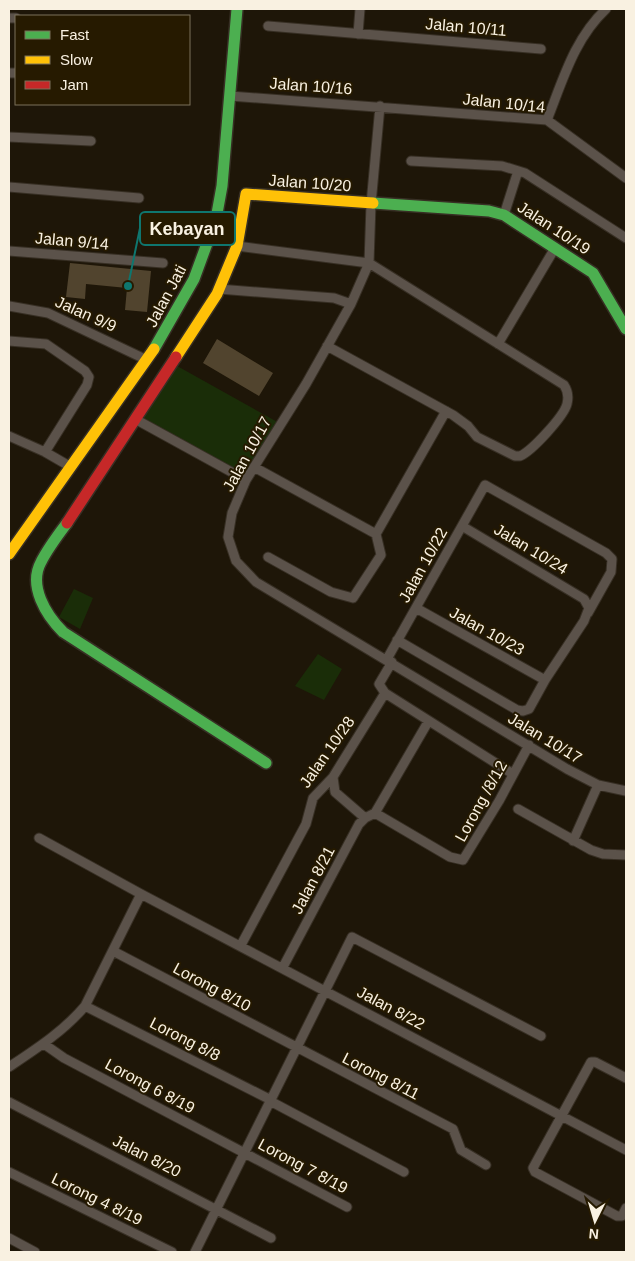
<svg xmlns="http://www.w3.org/2000/svg" width="635" height="1261" font-family="Helvetica,sans-serif">
  <rect width="100%" height="100%" fill="#1e1608"/>
  <path fill="#1a2d08" d="M 170,362 L 281,424 L 246,480 L 135,419 Z
    M 74,589 L 93,598 L 80,629 L 59,617 Z
    M 318,654 L 342,669 L 324,700 L 295,686 Z"/>
  <path fill="#51442e" d="M 70,263 L 151,271 L 147,312 L 125,310 L 127,288 L 86,284 L 85,299 L 66,297 Z
    M 217,339 L 273,373 L 259,396 L 203,363 Z"/>
  <g fill="none" stroke-linecap="round" stroke-linejoin="round">
    <defs>
      <path id="street" d="M 9,18 L 16,18
        M 268,26 L 541,49
        M 358,34 L 360,9
        M 9,73 L 16,73
        M 230,96 L 547,120 L 626,178
        M 380,106 L 371,204 L 369,263 L 351,304 L 306,384 L 246,480 L 232,513 L 228,537 L 236,561 L 256,582 L 567,769 L 598,785 L 626,791
        M 547,120 C 563,80 574,39 606,9
        M 9,137 L 91,141
        M 411,161 L 502,166 L 525,173 L 626,238
        M 9,187 L 139,198
        M 504,215 L 518,171
        M 237,246 L 369,263 L 564,385 C 568,391 569,396 567,404 C 564,416 532,451 520,456 L 515,456 L 477,437 L 468,426 L 453,415 L 327,346
        M 9,251 L 163,263
        M 219,289 L 334,298 L 351,304
        M 9,306 L 48,313 L 147,360
        M 9,341 L 46,344 L 85,371 L 89,377 L 87,385 L 45,452
        M 498,344 L 555,248
        M 135,419 L 246,480
        M 9,436 L 45,452 L 71,467
        M 254,467 L 376,534
        M 268,557 L 331,592 L 353,598 L 381,555 L 376,534 L 446,411
        M 416,608 L 545,680
        M 397,640 L 517,710 L 523,711 L 529,709 L 545,680 L 584,621 L 589,608 L 584,599 L 462,526
        M 387,659 L 485,485 L 606,553 L 612,559 L 611,572 L 588,613
        M 385,693 L 513,774
        M 333,777 L 335,792 L 365,818
        M 518,809 L 591,850 L 603,854 L 626,855
        M 375,813 L 450,857 L 463,860 L 499,801 L 529,745
        M 375,813 L 428,722
        M 39,838 L 141,894 L 626,1150
        M 573,841 L 598,785
        M 241,945 L 306,824 L 313,798 L 333,777 L 385,693 L 379,684 L 392,662
        M 113,951 L 453,1129 L 461,1150 L 486,1165
        M 283,967 L 359,824 L 365,818 L 375,813
        M 85,1006 L 271,1100
        M 44,1044 L 64,1058 L 347,1207
        M 9,1067 C 36,1049 64,1031 85,1006 L 141,894
        M 626,1078 L 595,1062 L 591,1062 L 533,1168 L 535,1172 L 617,1216 L 622,1216 L 626,1208
        M 270,1101 L 404,1172
        M 9,1102 L 271,1238
        M 9,1172 L 172,1252
        M 9,1238 L 35,1252
        M 195,1252 L 352,937 L 541,1036"/>
      <path id="fast" d="M 373,203 L 489,211 L 504,215 L 593,273 L 626,329
        M 154,349 L 194,279 L 216,219 L 222,186 L 237,9
        M 67,523 C 58,535 48,548 41,562 C 28,586 46,615 63,632 L 266,763"/>
      <path id="slow" d="M 176,357 L 217,294 L 237,246 L 246,194 L 373,203
        M 9,554 L 154,349"/>
      <path id="jam" d="M 67,523 L 176,357"/>
    </defs>
    <use href="#street" stroke="#372f24" stroke-width="11"/>
    <use href="#fast" stroke="#372f24" stroke-width="14"/>
    <use href="#slow" stroke="#372f24" stroke-width="14"/>
    <use href="#jam" stroke="#372f24" stroke-width="14"/>
    <use href="#street" stroke="#5b524a" stroke-width="9"/>
    <use href="#fast" stroke="#4caf50" stroke-width="11"/>
    <use href="#slow" stroke="#ffc107" stroke-width="11"/>
    <use href="#jam" stroke="#c62828" stroke-width="11"/>
  </g>
  <g text-anchor="middle" dominant-baseline="central" stroke-width="4" stroke-linejoin="round" paint-order="stroke">
    <g font-size="16" fill="#f9f1e1" stroke="#261a00">
      <text transform="translate(466 27) rotate(5)">Jalan 10/11</text>
      <text transform="translate(311 86) rotate(4)">Jalan 10/16</text>
      <text transform="translate(504 103) rotate(6)">Jalan 10/14</text>
      <text transform="translate(310 183) rotate(4)">Jalan 10/20</text>
      <text transform="translate(554 228) rotate(33)">Jalan 10/19</text>
      <text transform="translate(72 241) rotate(5)">Jalan 9/14</text>
      <text transform="translate(166 296) rotate(-62)">Jalan Jati</text>
      <text transform="translate(86 314) rotate(24)">Jalan 9/9</text>
      <text transform="translate(247 454) rotate(-61)">Jalan 10/17</text>
      <text transform="translate(531 549) rotate(31)">Jalan 10/24</text>
      <text transform="translate(423 565) rotate(-61)">Jalan 10/22</text>
      <text transform="translate(487 631) rotate(29)">Jalan 10/23</text>
      <text transform="translate(545 738) rotate(31)">Jalan 10/17</text>
      <text transform="translate(327 752) rotate(-55)">Jalan 10/28</text>
      <text transform="translate(481 801) rotate(-61)">Lorong /8/12</text>
      <text transform="translate(313 880) rotate(-62)">Jalan 8/21</text>
      <text transform="translate(212 987) rotate(28)">Lorong 8/10</text>
      <text transform="translate(391 1008) rotate(28)">Jalan 8/22</text>
      <text transform="translate(185 1039) rotate(27)">Lorong 8/8</text>
      <text transform="translate(381 1076) rotate(27)">Lorong 8/11</text>
      <text transform="translate(150 1086) rotate(28)">Lorong 6 8/19</text>
      <text transform="translate(147 1156) rotate(27)">Jalan 8/20</text>
      <text transform="translate(303 1166) rotate(28)">Lorong 7 8/19</text>
      <text transform="translate(97 1199) rotate(26)">Lorong 4 8/19</text>
    </g>
  </g>
  <path fill="none" stroke="#0f766e" stroke-width="2" d="M128 286L140 228"/>
  <circle fill="#0f766e" stroke="#261a00" stroke-width="2" cx="128" cy="286" r="5"/>
  <rect fill="#261a00" stroke="#0f766e" stroke-width="2" x="140" y="212" width="95" height="33" rx="5"/>
  <g font-size="18" text-anchor="middle" font-weight="bold" fill="#f9f1e1">
    <text x="187" y="235">Kebayan</text>
  </g>
  <rect width="635" height="1261" fill="none" stroke="#f9f1e1" stroke-width="20"/>
  <rect x="15" y="15" width="175" height="90" fill="#261a00" stroke="#7a705a"/>
  <rect x="25" y="31" width="25" height="8" fill="#4caf50" stroke="#7a705a"/>
  <text x="60" y="40" font-size="15" fill="#f9f1e1">Fast</text>
  <rect x="25" y="56" width="25" height="8" fill="#ffc107" stroke="#7a705a"/>
  <text x="60" y="65" font-size="15" fill="#f9f1e1">Slow</text>
  <rect x="25" y="81" width="25" height="8" fill="#c62828" stroke="#7a705a"/>
  <text x="60" y="90" font-size="15" fill="#f9f1e1">Jam</text>
  <g transform="translate(595 1221) rotate(185)" stroke="#261a00" stroke-width="4" paint-order="stroke">
  <path d="M0-4L9 19L0 12L-9 19Z" fill="#f9f1e1"/>
  <text y="-8" font-size="14" font-weight="bold" text-anchor="middle" fill="#f9f1e1">N</text>
  </g>
</svg>
